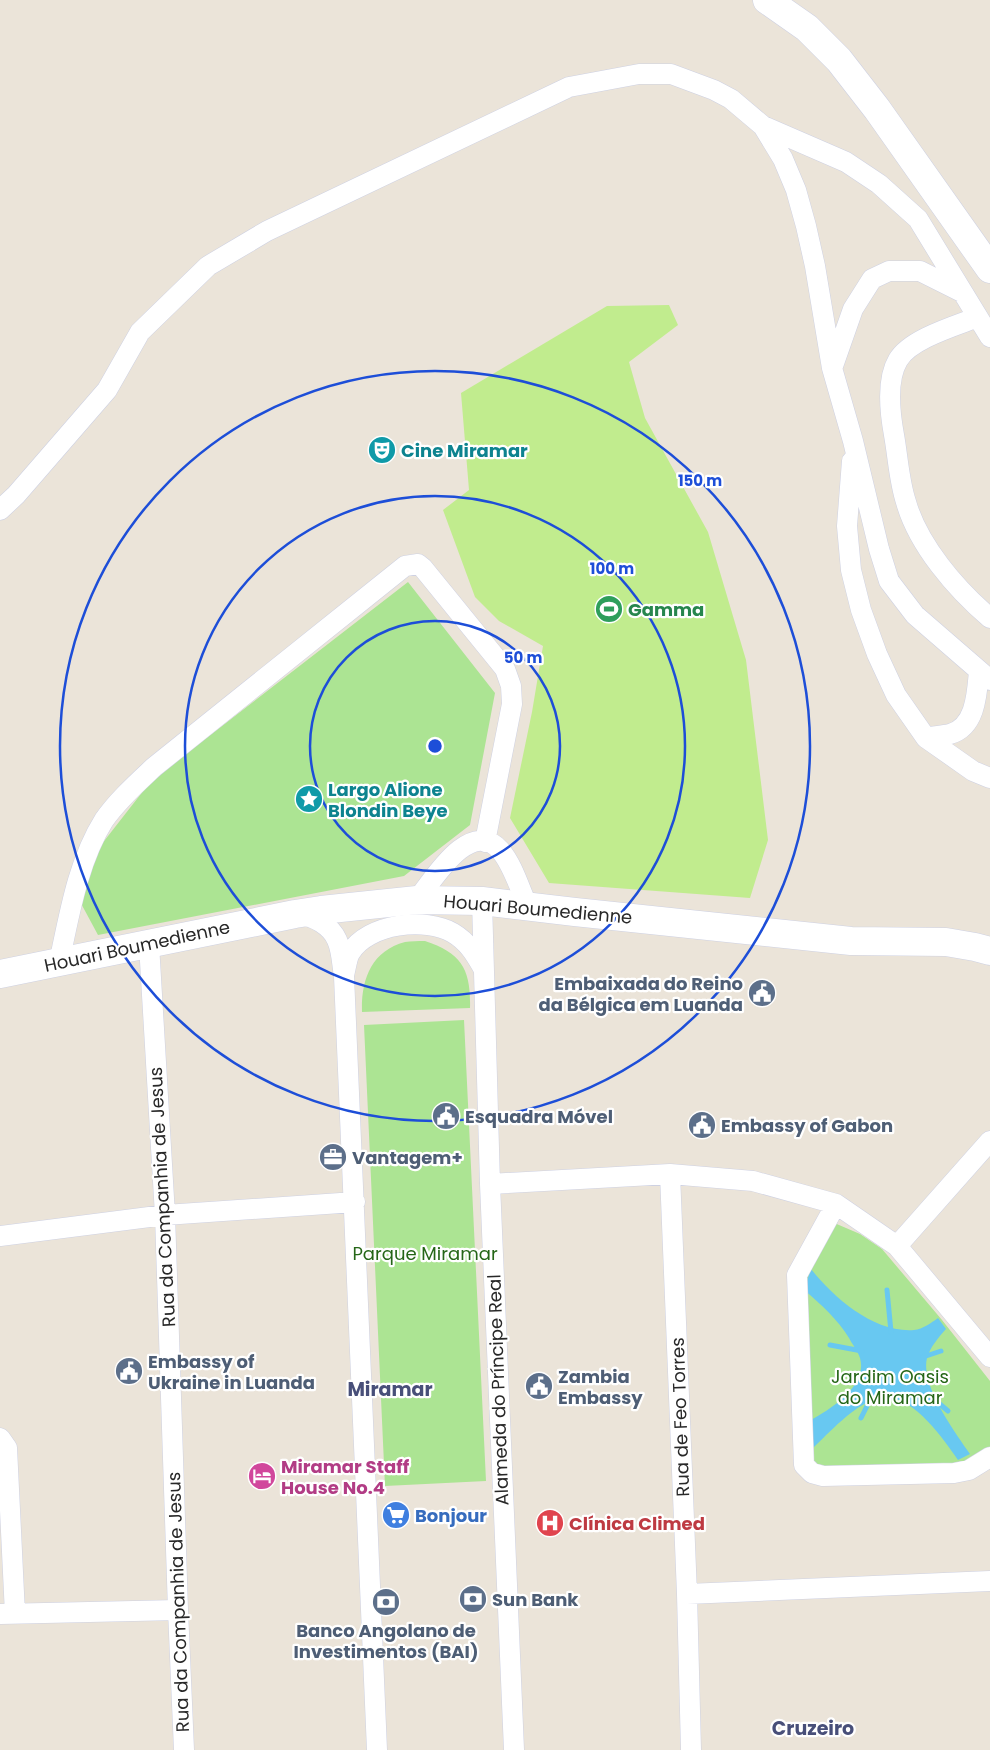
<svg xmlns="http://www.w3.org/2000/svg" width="990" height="1750" font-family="Poppins,sans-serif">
  <rect width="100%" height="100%" fill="#ebe4d9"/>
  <path fill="#ace493" d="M 408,582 L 495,693 L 470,825 L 404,876 L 98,935 L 77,896 L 101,845 L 151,781 Z
    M 425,941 C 462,953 471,970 470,1008 L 362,1012 C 361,980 371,951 405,942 C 411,941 418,941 425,941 Z
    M 464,1020 L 486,1481 L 385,1486 L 364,1025 Z
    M 832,1222 L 860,1234 L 882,1249 L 942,1320 L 990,1381 L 990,1450 L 954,1468 L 823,1469 L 814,1463 L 810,1455 L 804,1267 Z"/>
  <path fill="#c1ec8e" d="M 669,305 L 678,325 L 629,362 L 645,418 L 708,532 L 746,660 L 768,840 L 750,898 L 549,883 L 510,818 L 532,712 L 543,646 L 499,621 L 475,597 L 443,510 L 469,490 L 461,393 L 607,306 Z"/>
  <path fill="#68c8f1" d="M 811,1269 C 834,1298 874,1333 914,1330 C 923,1329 931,1323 938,1318 L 946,1329 C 939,1337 930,1347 927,1358 C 920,1385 955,1432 970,1454 L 958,1460 C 943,1438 907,1386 875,1399 C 851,1408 831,1431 812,1449 L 811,1420 C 831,1409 868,1386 860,1358 C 858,1351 852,1344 849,1338 C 837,1319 822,1305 804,1290 Z"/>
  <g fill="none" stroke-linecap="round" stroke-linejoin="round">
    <path stroke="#68c8f1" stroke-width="5" d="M 887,1290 L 891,1332
      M 830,1345 L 862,1351
      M 923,1357 L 941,1351
      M 935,1400 L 948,1411
      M 861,1418 L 871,1398"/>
    <defs>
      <path id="street" d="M 763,126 L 783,159 L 796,190 L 806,226 L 815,266 L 832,368 L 853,441 L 879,549 L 889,581 L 915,615 L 990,680
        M 978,317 C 955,326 910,339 898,360 C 886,380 890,413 894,435 C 898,457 899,481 906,502 C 918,545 956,589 990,618
        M 833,366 L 853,309 L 872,279 L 889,271 L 920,271 L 962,292
        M 852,461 L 847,526 L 851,570 L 861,610 L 877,654 L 896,695 L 926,738 L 973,771 L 990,778
        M 0,510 L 16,495 L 107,390 L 140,332 L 208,266 L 267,231 L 569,87 L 639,74 L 671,74 L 714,90 L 731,99 L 763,126 L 846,162 L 879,184 L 918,219 L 990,337
        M 926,738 C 934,736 942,736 950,734 C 976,727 977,693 979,671
        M 417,900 C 433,880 470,817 500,850 C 512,863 520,889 527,905
        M 482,901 L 490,1184 L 514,1750
        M 299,915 C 314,916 331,926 337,940 C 342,951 342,965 344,976 L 377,1750
        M 149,944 L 165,1215 L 178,1610 L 184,1750
        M 59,963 C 69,916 78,861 104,820 C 118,800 137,783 154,767 L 405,566 L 418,564 L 423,568 L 505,669 L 511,686 L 512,704 L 485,842
        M 344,975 C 346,968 347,958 350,953 C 368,923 426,917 453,933 C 468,942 475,954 483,968
        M 670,1174 L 687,1594 L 691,1750
        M 490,1184 L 670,1174 L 753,1181 L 836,1204 L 897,1246 L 990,1357
        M 836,1204 L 797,1275 L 804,1465 L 812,1473 L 823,1476 L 954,1473 L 969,1470 L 990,1457
        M 0,1236 L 165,1215 L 355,1202
        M 897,1246 L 990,1141
        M 0,1438 L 7,1448 L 15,1614
        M 687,1594 L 990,1581
        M 0,1614 L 178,1610"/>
      <path id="secondary" d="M 767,0 L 807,28 L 839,60 L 877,109 L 990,269
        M 0,974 L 295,914 L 321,910 L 417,900 L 482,901 L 575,912 L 851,941 L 946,942 L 975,947 L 990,951"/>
    </defs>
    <use href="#street" stroke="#ced1e2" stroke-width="21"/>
    <use href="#secondary" stroke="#ced1e2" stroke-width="29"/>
    <use href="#street" stroke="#fff" stroke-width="20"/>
    <use href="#secondary" stroke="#fff" stroke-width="28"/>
  </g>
  <g fill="none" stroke="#1d4ed8" stroke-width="2.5">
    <circle cx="435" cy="746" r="125"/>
    <circle cx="435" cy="746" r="250"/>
    <circle cx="435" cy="746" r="375"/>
  </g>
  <defs>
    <symbol id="theatre-disc" viewBox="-11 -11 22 22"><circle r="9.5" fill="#0f9aa8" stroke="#fff"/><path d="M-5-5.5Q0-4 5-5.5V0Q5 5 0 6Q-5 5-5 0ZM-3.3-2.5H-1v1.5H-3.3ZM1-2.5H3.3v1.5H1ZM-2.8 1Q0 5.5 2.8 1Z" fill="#fff"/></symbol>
    <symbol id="stadium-disc" viewBox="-11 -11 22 22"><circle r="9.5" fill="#2e9e5b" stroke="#fff"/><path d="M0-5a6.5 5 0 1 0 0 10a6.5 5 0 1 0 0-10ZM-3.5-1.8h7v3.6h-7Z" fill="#fff"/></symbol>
    <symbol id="sight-disc" viewBox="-11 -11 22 22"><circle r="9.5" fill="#0f9aa8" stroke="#fff"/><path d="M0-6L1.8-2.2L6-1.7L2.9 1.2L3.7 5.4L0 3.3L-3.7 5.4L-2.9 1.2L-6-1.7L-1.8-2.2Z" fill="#fff"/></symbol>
    <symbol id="civic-disc" viewBox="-11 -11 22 22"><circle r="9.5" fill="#5c6f8a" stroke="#fff"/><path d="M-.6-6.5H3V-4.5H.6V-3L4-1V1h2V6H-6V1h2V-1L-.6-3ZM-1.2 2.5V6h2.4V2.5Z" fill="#fff"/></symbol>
    <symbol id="office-disc" viewBox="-11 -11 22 22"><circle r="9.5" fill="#5c6f8a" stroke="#fff"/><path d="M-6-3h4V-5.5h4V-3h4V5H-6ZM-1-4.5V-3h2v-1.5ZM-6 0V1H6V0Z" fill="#fff"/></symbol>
    <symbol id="hotel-disc" viewBox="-11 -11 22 22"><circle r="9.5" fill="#d1479c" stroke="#fff"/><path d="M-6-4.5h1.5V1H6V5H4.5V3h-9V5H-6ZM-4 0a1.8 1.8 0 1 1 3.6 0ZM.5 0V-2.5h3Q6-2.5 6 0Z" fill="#fff"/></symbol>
    <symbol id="supermarket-disc" viewBox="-11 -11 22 22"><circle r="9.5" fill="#3f7fe0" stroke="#fff"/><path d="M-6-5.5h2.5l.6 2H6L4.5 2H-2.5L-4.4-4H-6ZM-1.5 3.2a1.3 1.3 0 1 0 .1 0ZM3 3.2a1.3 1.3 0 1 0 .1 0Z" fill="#fff"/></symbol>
    <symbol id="hospital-disc" viewBox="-11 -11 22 22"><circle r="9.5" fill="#e0444e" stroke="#fff"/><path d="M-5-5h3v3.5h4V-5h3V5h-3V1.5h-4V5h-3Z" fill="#fff"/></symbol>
    <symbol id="bank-disc" viewBox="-11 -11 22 22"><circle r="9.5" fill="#5c6f8a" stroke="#fff"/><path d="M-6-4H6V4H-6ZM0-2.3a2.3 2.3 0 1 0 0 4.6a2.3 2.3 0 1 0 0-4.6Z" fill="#fff"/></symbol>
  </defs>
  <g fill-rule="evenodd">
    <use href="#theatre-disc" x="366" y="434" width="32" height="32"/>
    <use href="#stadium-disc" x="593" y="593" width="32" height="32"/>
    <use href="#sight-disc" x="293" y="783" width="32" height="32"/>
    <use href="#civic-disc" x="746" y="977" width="32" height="32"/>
    <use href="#civic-disc" x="430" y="1100" width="32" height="32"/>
    <use href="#civic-disc" x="686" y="1109" width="32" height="32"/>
    <use href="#office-disc" x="317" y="1141" width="32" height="32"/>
    <use href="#civic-disc" x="113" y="1355" width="32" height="32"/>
    <use href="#civic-disc" x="523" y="1370" width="32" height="32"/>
    <use href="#hotel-disc" x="246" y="1460" width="32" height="32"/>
    <use href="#supermarket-disc" x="380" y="1499" width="32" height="32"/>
    <use href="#hospital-disc" x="534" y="1507" width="32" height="32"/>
    <use href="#bank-disc" x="457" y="1583" width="32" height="32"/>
    <use href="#bank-disc" x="370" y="1586" width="32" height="32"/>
  </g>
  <g text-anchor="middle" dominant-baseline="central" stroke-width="4.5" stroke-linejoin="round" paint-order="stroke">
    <g font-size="18" font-weight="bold" fill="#0d838f" stroke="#fff" text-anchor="start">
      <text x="401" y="450">Cine Miramar</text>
      <text x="328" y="789">Largo Alione<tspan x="328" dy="21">Blondin Beye</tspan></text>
    </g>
    <g font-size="18" font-weight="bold" fill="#27864d" stroke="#fff" text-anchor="start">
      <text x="628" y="609">Gamma</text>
    </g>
    <g font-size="18" fill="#282828" stroke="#fff">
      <text transform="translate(538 909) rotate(5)">Houari Boumedienne</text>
      <text transform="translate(137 946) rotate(-12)">Houari Boumedienne</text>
      <text transform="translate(162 1197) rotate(-93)">Rua da Companhia de Jesus</text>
      <text transform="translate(498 1390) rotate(-92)">Alameda do Príncipe Real</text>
      <text transform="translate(680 1417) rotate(-92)">Rua de Feo Torres</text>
      <text transform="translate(178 1602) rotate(-92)">Rua da Companhia de Jesus</text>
    </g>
    <g font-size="18" font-weight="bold" fill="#4e5e75" stroke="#fff" text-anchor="start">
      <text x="743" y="983" text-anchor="end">Embaixada do Reino<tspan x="743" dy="21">da Bélgica em Luanda</tspan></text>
      <text x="465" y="1116">Esquadra Móvel</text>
      <text x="721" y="1125">Embassy of Gabon</text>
      <text x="352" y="1157">Vantagem+</text>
      <text x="148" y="1361">Embassy of<tspan x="148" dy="21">Ukraine in Luanda</tspan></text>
      <text x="558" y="1376">Zambia<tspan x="558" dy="21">Embassy</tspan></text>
      <text x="492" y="1599">Sun Bank</text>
      <text x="386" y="1630" text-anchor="middle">Banco Angolano de<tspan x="386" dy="21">Investimentos (BAI)</tspan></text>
    </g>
    <g font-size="18" fill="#256617" stroke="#fff">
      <text x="425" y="1253">Parque Miramar</text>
      <text x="890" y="1376">Jardim Oasis<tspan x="890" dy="21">do Miramar</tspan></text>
    </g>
    <g font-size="18" font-weight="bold" fill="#b23c85" stroke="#fff" text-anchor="start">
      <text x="281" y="1466">Miramar Staff<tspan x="281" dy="21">House No.4</tspan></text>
    </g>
    <g font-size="18" font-weight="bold" fill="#366cbe" stroke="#fff" text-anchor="start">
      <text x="415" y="1515">Bonjour</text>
    </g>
    <g font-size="18" font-weight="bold" fill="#be3a42" stroke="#fff" text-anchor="start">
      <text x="569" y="1523">Clínica Climed</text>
    </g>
    <g font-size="19" font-weight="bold" fill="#484f79" stroke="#fff">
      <text x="390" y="1389">Miramar</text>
      <text x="813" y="1728">Cruzeiro</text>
    </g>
  </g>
  <circle cx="435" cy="746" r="8" fill="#1d4ed8" stroke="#fff" stroke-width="2.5"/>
  <g font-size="15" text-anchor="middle" font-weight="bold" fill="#1d4ed8" stroke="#fff" stroke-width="4.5" stroke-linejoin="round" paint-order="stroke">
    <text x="700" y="486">150 m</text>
    <text x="612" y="574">100 m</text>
    <text x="523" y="663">50 m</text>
  </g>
</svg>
